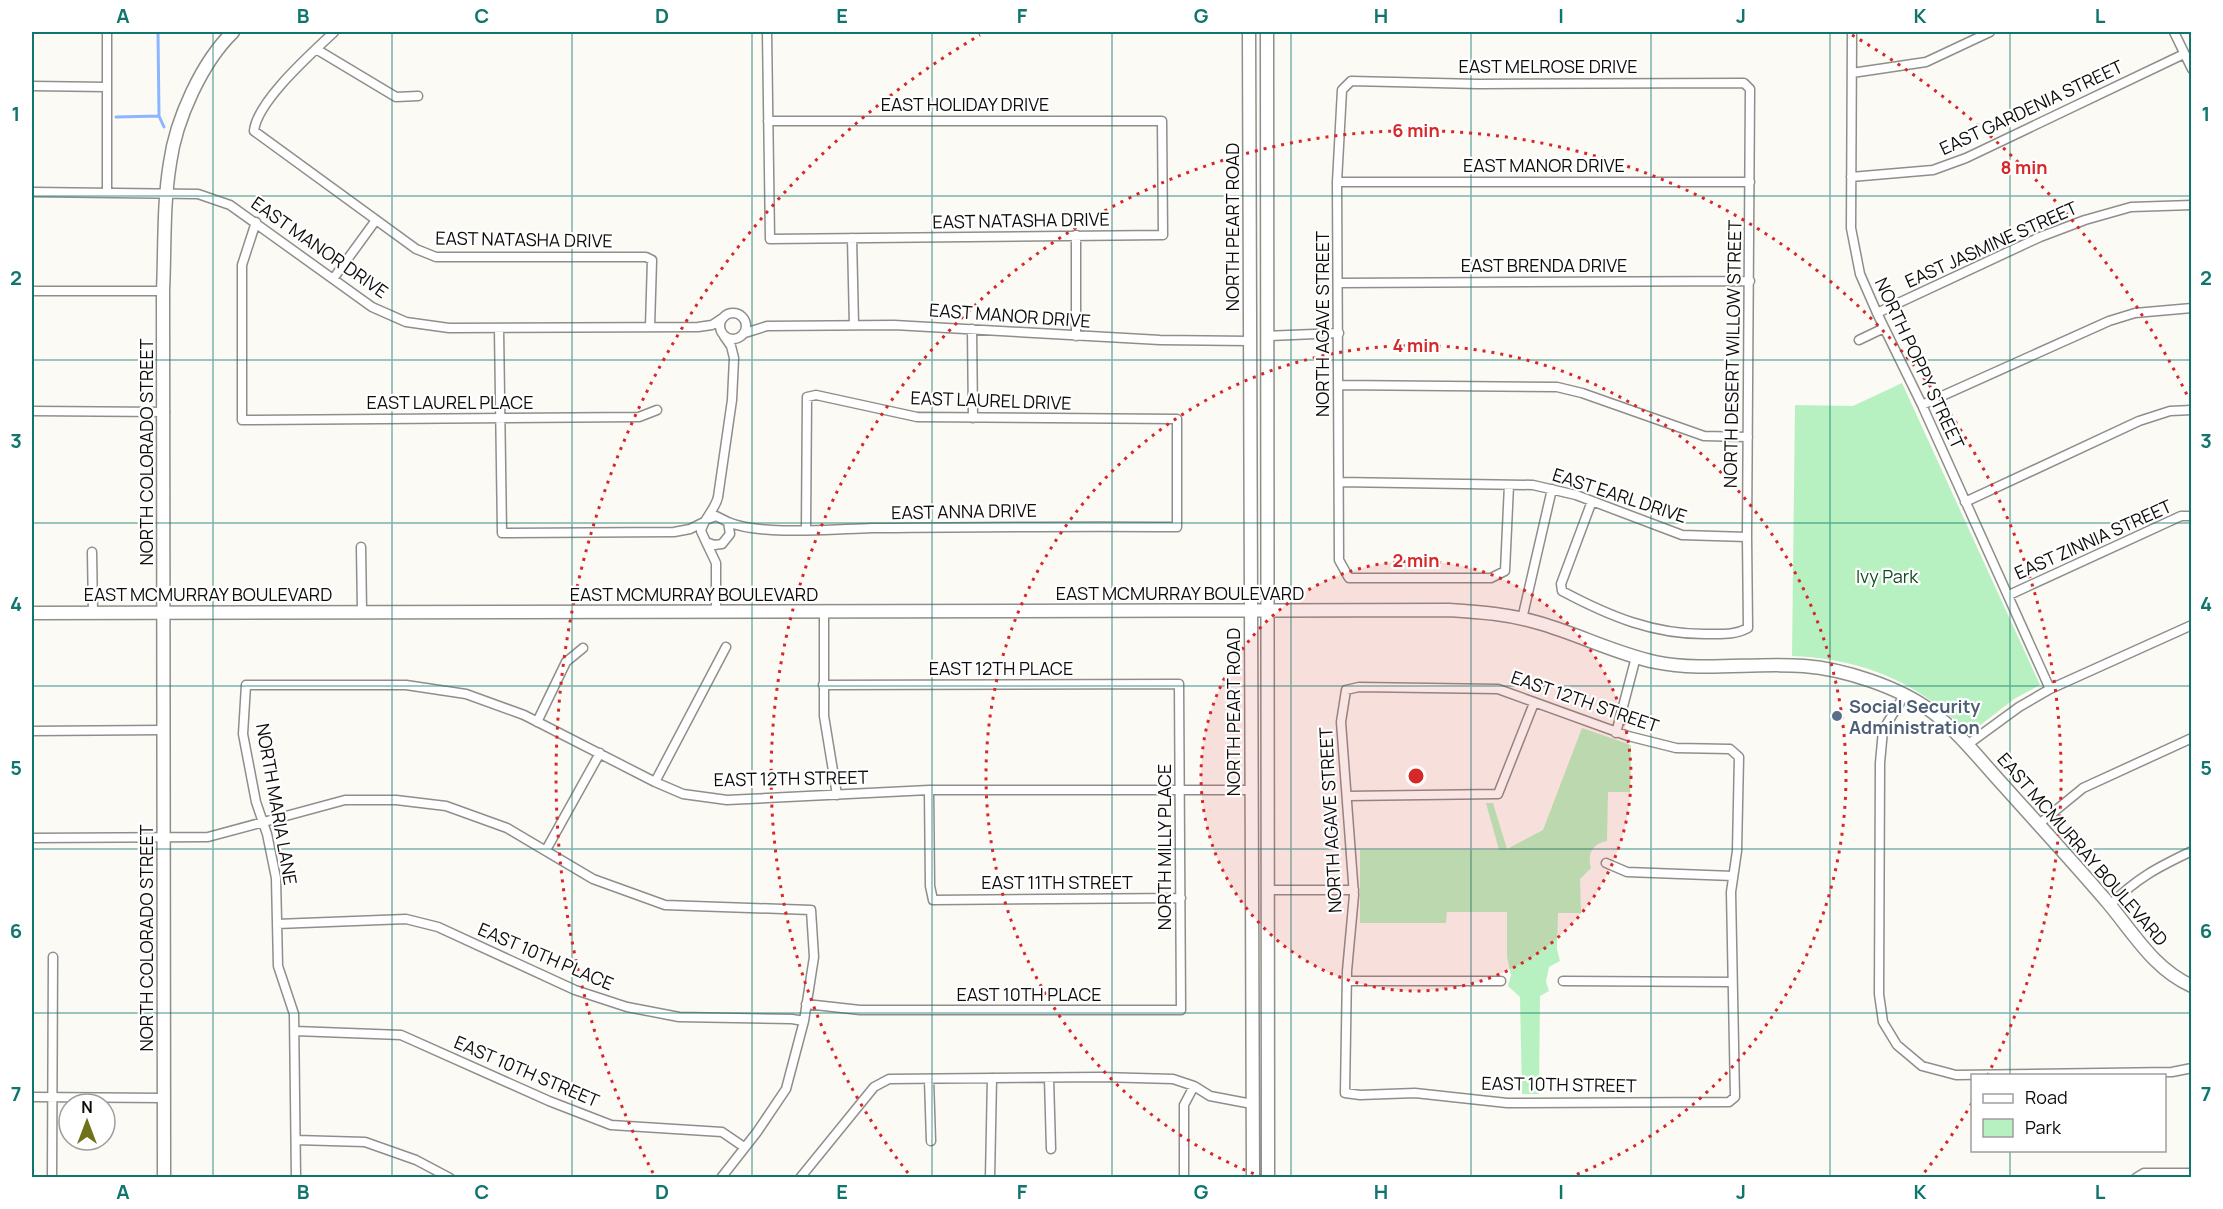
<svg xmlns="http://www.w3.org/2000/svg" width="2223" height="1209" font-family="Manrope,sans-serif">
  <rect width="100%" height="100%" fill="#fcfaf5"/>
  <path fill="#b8f1c1" d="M 1902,383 L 2040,685 L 2014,699 L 1969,734 C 1919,682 1864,659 1792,656 L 1795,405 L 1853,406 Z
    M 1582,728 L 1631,745 L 1630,792 L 1608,792 L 1607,841 C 1592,844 1587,854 1591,868 L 1580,879 L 1581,913 L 1558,913 L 1557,949 L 1560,961 L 1549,967 L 1546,982 L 1549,991 L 1540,996 L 1539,1094 L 1522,1094 L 1520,997 L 1508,986 L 1511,975 L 1507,957 L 1507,912 L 1447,912 L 1446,923 L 1360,923 L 1360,850 L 1499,850 L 1486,803 L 1493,803 L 1507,849 L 1543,830 Z"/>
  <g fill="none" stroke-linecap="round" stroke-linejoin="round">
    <path stroke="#8bb6ff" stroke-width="3" d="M 158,32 L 159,116 L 164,127
      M 116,117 L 159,116"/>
    <defs>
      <path id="street" d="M 107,32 L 107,192
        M 334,32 C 312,53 257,101 254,131 L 416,249 L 436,257 L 646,257 L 652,260 L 650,327
        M 767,32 L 770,239 L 1163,235 L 1162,121 L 768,121
        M 1852,32 L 1851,228 L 1860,274 L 1877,313 L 1922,405 L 2050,689
        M 2174,32 L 2192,69
        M 316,49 L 396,97 L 418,96
        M 1852,73 L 1926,62 L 1990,32
        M 32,86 L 107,87
        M 1851,177 L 1933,170 L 1966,158 L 2184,54
        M 1337,182 L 1750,182
        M 32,192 L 198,194 L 230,205 L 372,307 L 406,322 L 449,328 L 698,327 L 712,325 L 724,317
        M 256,222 L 242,265 L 242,420 L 639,417 L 657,410
        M 1076,235 L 1076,336
        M 852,238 L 854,325
        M 333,279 L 376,220
        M 1339,283 L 1750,281
        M 32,291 L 163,291
        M720 326a13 13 0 1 1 26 0a13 13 0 1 1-26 0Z
        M 1877,313 L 2040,237 L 2085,220 L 2131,207 L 2192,205
        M 499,329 L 502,533 L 674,532 L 690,529 L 704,522
        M 972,329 L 973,418
        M 745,333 L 767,326 L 894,325 L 1160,340 L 1250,341
        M 1267,336 L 1339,333
        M 1859,340 L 1884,328
        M 1339,385 L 1557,387 L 1582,393 L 1704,436 L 1748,437
        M 1922,405 L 2109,321 L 2135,313 L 2192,308
        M 32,411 L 165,412
        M 1339,482 L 1533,485 L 1576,495 L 1682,535 L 1747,537
        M 1509,485 L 1505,571 L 1491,578 L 1349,578 L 1339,560 L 1337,182 L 1342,90 L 1351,81 L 1478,84 L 1744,83 L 1750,89 L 1747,537 L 1748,628 C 1735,635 1723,634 1708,634 C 1654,635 1609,616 1562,591 L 1561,584 L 1592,501
        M 1965,502 L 2139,421 L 2170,411 L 2192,410
        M 708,519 L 716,516 L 728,522 L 730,534 L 722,544 L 714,545 L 706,542 L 701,531 C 704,518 715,510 718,497 L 732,400 L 734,358 L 731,346 L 724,336
        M 728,522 C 761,536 833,529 872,528 C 974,527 1075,526 1177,527 L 1177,419 L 917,417 L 816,395 L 807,397 L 806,529
        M 706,542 L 716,563 L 716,613
        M 361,547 L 362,611
        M 92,552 L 93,612
        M 2009,595 L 2181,516 L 2192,516
        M 824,612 L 824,716 L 837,795
        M 1522,619 L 1552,489
        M 1359,687 L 1498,689 L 1628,736 L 1676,748 L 1730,749 L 1739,757 L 1737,851 L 1731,892 L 1735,1097 L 1729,1102 L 1507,1103 L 1415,1093 L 1360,1095 L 1345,1093 L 1347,971 L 1354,895 L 1341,722 L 1346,690 Z
        M 1904,696 L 1883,730 L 1880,763 L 1879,994 L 1883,1022 L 1897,1045 L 1922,1066 L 1956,1075 L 2172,1072 L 2192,1068
        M 537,722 L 566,662 L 583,648
        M 32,731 L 163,730
        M 1616,733 L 1636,657
        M 1967,745 L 2019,707 L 2050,689 L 2192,625
        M 655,782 L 726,647
        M 929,790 L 930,886 L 933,900 L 1181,898
        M 1347,796 L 1498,794 L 1534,703
        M 2039,824 L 2083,788 L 2192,738
        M 32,838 L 208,837 L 345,800 L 396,800 L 446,806 L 507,828 L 593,879 L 665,905 L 811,910 L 814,957 L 804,1021 L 786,1089 L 757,1132 L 721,1178
        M 546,850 L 600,753
        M 1606,863 L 1627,872 L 1733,876
        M 1268,890 L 1354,890
        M 2110,905 C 2137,878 2158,867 2192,851
        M 277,924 L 406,919 L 438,927 L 575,990 L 627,1007 L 679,1017 L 792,1019 L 804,1021
        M 1347,981 L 1501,981
        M 1563,981 L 1732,982
        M 806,1004 L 860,1010 L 1181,1010 L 1179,684 L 823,685
        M 295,1031 L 401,1035 L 549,1101 L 611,1125 L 722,1132 L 744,1147
        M 1049,1078 L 1051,1149
        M 929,1079 L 931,1141
        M 32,1097 L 164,1098
        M 296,1140 L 365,1142 L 416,1160 L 450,1178
        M 52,1178 L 53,957
        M 296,1178 L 294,1014 L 278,966 L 276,878 L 267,834 L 256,802 L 243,734 L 246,685 L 406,685 L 466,694 L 524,715 L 655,782 L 683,794 L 727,800 L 929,790 L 1251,790
        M 800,1178 L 874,1087 L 889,1079 L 1100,1077 L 1173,1079 L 1194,1086 L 1210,1096 L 1252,1104
        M 990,1178 L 992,1078
        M 1184,1178 L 1184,1105 L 1194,1086
        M 2136,1178 L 2144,1173 L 2192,1173"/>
      <path id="secondary" d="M 1249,32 L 1253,1178
        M 1267,32 L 1268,1178
        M 32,613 L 1449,610 C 1480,612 1509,614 1539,623 C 1578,634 1614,653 1655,662 C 1703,672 1755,662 1804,666 C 1844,669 1899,687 1931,711 C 1958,731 1981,761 2004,786 C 2039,825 2075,864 2109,904 C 2134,934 2155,970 2192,986
        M 164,1178 L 163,291 C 165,249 163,205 170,163 C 176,119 202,62 233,32"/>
    </defs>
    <use href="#street" stroke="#908e8a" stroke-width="11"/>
    <use href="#secondary" stroke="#908e8a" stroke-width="15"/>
    <use href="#street" stroke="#fff" stroke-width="8"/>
    <use href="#secondary" stroke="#fff" stroke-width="12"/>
  </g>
  <path fill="none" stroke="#0f766e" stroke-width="1.5" stroke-opacity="0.55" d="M 213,32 L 213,1178M 392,32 L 392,1178M 572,32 L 572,1178M 752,32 L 752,1178M 932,32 L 932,1178M 1112,32 L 1112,1178M 1291,32 L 1291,1178M 1471,32 L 1471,1178M 1651,32 L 1651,1178M 1830,32 L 1830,1178M 2010,32 L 2010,1076M 32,196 L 2192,196M 32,360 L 2192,360M 32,523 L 2192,523M 32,686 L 2192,686M 32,849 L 2192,849M 32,1013 L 2192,1013M 2010,1150 L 2010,1178"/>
  <circle cx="1416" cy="776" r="215" fill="#d62828" fill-opacity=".12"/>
  <g fill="none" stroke="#d62828" stroke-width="3" stroke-dasharray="3 6">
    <circle cx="1416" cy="776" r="215"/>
    <path d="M1262 1177A430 430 0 1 1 1570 1177"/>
    <path d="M1972 1103A645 645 0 0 1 1924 1173M908 1173A645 645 0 1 1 1988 1074"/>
    <path d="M653 1173A860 860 0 0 1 980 35M1852 35A860 860 0 0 1 2189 399"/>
  </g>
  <circle fill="#5c6f8a" stroke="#fff" stroke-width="2" cx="1837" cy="716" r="6"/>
  <g text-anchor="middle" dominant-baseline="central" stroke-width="4.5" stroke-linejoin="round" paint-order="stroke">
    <g font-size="18" fill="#0e0d0c" stroke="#fff">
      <text x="1548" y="66">EAST MELROSE DRIVE</text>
      <text x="965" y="104">EAST HOLIDAY DRIVE</text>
      <text transform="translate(2031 107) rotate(-25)">EAST GARDENIA STREET</text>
      <text x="1544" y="165">EAST MANOR DRIVE</text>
      <text transform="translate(1021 220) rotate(-1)">EAST NATASHA DRIVE</text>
      <text transform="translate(1232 227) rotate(-90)">NORTH PEART ROAD</text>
      <text transform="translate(524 239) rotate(1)">EAST NATASHA DRIVE</text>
      <text transform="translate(1991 244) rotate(-24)">EAST JASMINE STREET</text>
      <text transform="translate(320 247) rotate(35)">EAST MANOR DRIVE</text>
      <text x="1544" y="265">EAST BRENDA DRIVE</text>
      <text transform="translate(1010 315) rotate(4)">EAST MANOR DRIVE</text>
      <text transform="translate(1322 324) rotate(-90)">NORTH AGAVE STREET</text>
      <text transform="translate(1732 354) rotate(-89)">NORTH DESERT WILLOW STREET</text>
      <text transform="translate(1920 363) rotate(65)">NORTH POPPY STREET</text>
      <text transform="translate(991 400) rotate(2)">EAST LAUREL DRIVE</text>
      <text x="450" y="402">EAST LAUREL PLACE</text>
      <text transform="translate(146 452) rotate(-90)">NORTH COLORADO STREET</text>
      <text transform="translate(1620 495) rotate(18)">EAST EARL DRIVE</text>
      <text transform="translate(964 511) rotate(-1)">EAST ANNA DRIVE</text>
      <text transform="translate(2093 539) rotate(-24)">EAST ZINNIA STREET</text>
      <text x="1180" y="593">EAST MCMURRAY BOULEVARD</text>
      <text x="208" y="594">EAST MCMURRAY BOULEVARD</text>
      <text x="694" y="594">EAST MCMURRAY BOULEVARD</text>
      <text x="1001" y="668">EAST 12TH PLACE</text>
      <text transform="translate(1585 701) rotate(19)">EAST 12TH STREET</text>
      <text transform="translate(1233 712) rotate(-90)">NORTH PEART ROAD</text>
      <text transform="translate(791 778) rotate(-1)">EAST 12TH STREET</text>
      <text transform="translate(277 804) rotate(80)">NORTH MARIA LANE</text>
      <text transform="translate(1330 820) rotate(-93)">NORTH AGAVE STREET</text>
      <text transform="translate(1164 847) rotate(-90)">NORTH MILLY PLACE</text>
      <text transform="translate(2083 849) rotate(49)">EAST MCMURRAY BOULEVARD</text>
      <text x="1057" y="882">EAST 11TH STREET</text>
      <text transform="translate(146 938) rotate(-90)">NORTH COLORADO STREET</text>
      <text transform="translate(546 956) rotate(23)">EAST 10TH PLACE</text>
      <text x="1029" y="994">EAST 10TH PLACE</text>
      <text transform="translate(527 1071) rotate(23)">EAST 10TH STREET</text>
      <text transform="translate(1559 1084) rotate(1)">EAST 10TH STREET</text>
    </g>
    <g font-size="18" fill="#144b23" stroke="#fff">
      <text x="1887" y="576">Ivy Park</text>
    </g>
    <g font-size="18" font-weight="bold" fill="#4e5e75" stroke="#fff" text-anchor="start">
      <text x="1849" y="706">Social Security<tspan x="1849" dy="21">Administration</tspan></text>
    </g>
  </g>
  <circle cx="1416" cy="776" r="9" fill="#d62828" stroke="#fff" stroke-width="3"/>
  <g font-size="18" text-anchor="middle" font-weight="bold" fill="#d62828" stroke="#fff" stroke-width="4.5" stroke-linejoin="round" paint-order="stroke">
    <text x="1416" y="137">6 min</text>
    <text x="2024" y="174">8 min</text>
    <text x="1416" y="352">4 min</text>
    <text x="1416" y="567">2 min</text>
  </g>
  <rect width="2223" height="1209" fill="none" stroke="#ffffff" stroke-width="66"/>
  <rect x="1971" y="1074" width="195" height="78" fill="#ffffff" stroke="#9f9e9e" stroke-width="1.5"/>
  <rect x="1983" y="1094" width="30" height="9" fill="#ffffff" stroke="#9f9e9e" stroke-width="1.5"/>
  <text x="2025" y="1104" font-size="18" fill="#0e0d0c">Road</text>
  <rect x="1983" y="1119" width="30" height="18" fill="#b8f1c1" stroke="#9f9e9e" stroke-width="1.5"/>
  <text x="2025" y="1134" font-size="18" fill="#0e0d0c">Park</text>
  <g transform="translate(87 1122)"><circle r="28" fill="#ffffff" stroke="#9f9e9e" stroke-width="1.5"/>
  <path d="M0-4.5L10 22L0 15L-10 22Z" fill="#6e7219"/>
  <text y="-9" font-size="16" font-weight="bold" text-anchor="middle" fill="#0e0d0c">N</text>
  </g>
  <rect x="33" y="33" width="2157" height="1143" fill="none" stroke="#0f766e" stroke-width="2"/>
  <g font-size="20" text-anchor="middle" font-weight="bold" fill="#0f766e">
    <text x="123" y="23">A</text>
    <text x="303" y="23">B</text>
    <text x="482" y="23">C</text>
    <text x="662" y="23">D</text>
    <text x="842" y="23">E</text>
    <text x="1022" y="23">F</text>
    <text x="1201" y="23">G</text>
    <text x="1381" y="23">H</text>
    <text x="1561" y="23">I</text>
    <text x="1741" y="23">J</text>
    <text x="1920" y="23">K</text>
    <text x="2100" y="23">L</text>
    <text x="16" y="121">1</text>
    <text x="2206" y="121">1</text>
    <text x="16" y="285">2</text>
    <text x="2206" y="285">2</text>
    <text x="16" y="448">3</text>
    <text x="2206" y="448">3</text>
    <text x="16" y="611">4</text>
    <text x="2206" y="611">4</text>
    <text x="16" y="775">5</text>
    <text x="2206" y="775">5</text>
    <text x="16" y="938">6</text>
    <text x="2206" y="938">6</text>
    <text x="16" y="1101">7</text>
    <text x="2206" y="1101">7</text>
    <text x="123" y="1199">A</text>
    <text x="303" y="1199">B</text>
    <text x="482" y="1199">C</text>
    <text x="662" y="1199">D</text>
    <text x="842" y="1199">E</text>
    <text x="1022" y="1199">F</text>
    <text x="1201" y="1199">G</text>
    <text x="1381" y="1199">H</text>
    <text x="1561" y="1199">I</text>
    <text x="1741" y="1199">J</text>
    <text x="1920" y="1199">K</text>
    <text x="2100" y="1199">L</text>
  </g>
</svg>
